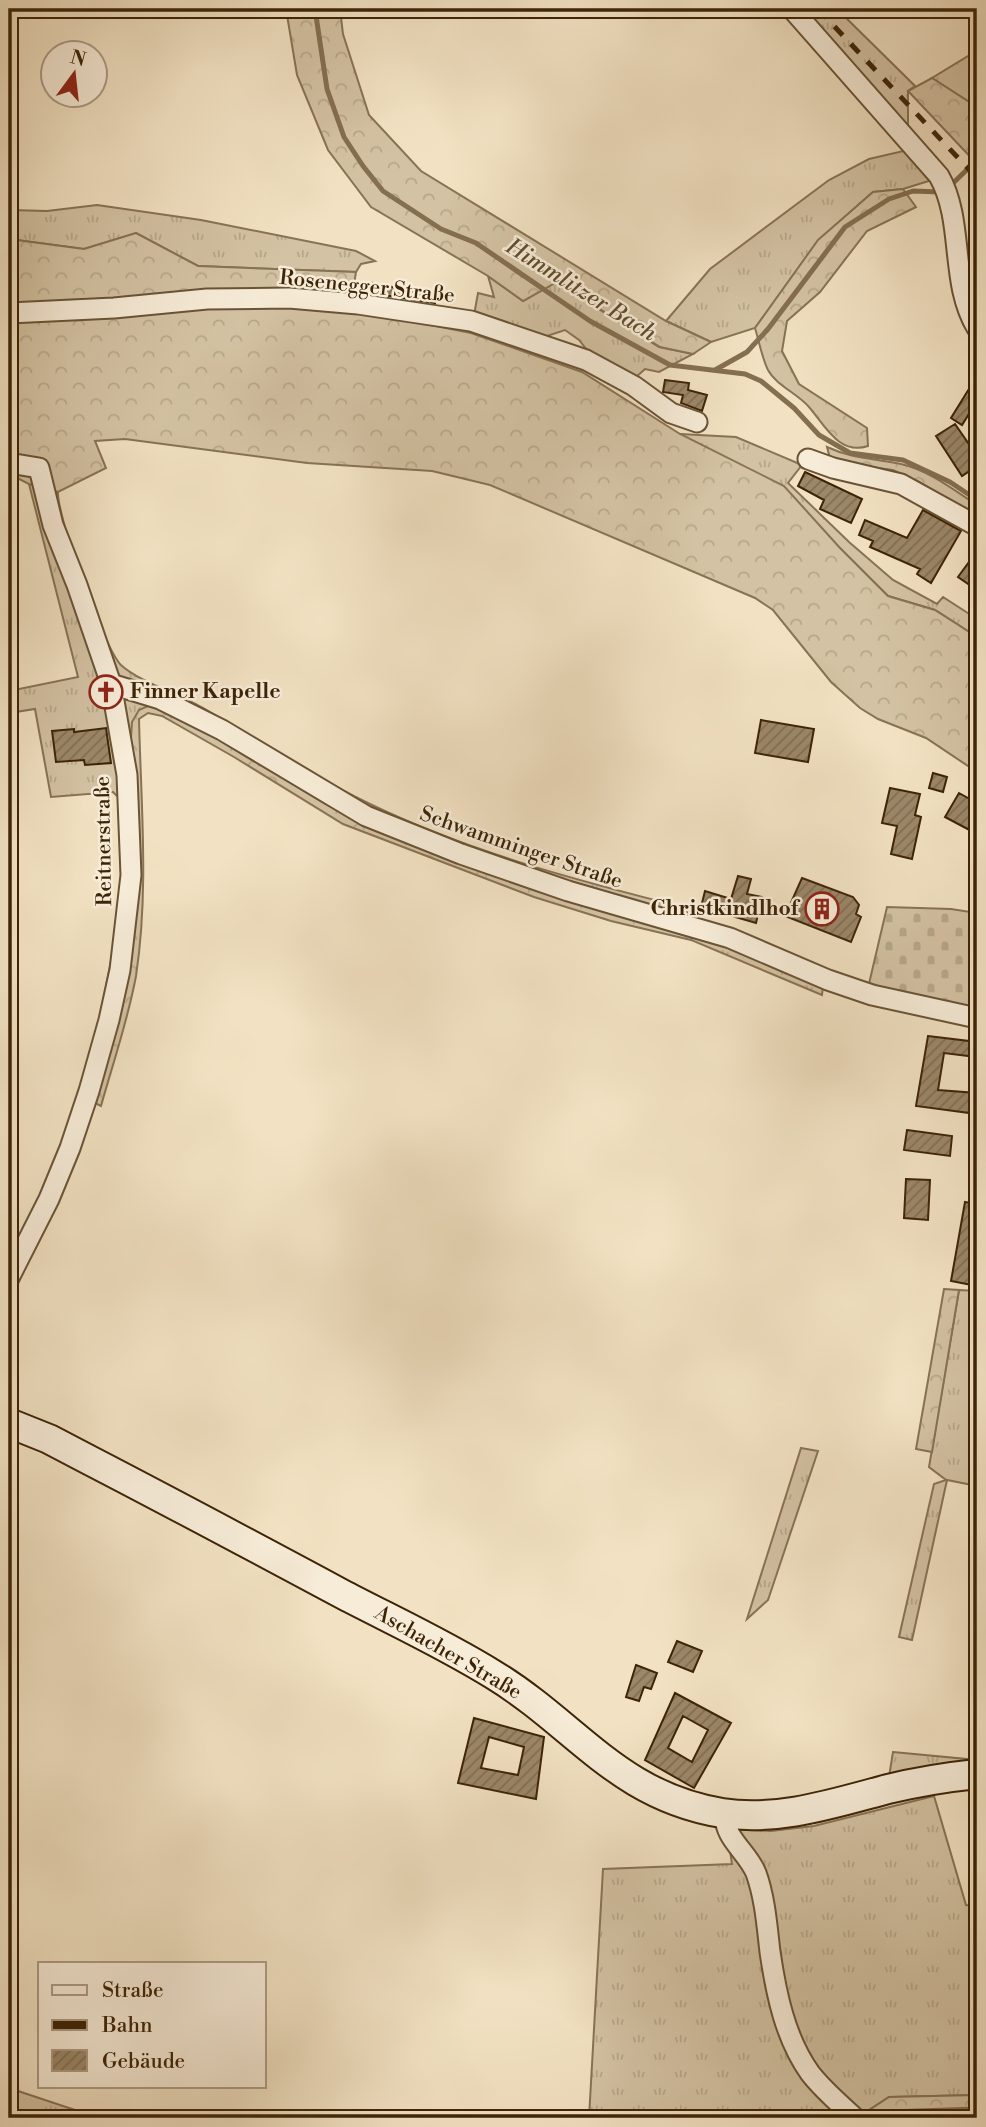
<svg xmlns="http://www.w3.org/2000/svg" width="986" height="2127" font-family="'Libre Bodoni',serif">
  <defs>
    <pattern id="grass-tufts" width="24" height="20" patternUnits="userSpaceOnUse" patternTransform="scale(1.75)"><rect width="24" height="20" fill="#d3c2a3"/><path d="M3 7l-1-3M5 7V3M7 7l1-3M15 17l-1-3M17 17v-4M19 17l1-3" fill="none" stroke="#b6a78b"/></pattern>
    <pattern id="forest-crowns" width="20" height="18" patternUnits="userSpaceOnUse" patternTransform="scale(1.75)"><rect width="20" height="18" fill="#d3c2a3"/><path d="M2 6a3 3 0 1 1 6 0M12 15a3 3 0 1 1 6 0" fill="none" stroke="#b6a78b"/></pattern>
    <pattern id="cemetery-stones" width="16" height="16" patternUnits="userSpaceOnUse" patternTransform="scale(1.75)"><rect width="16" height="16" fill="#d3c2a3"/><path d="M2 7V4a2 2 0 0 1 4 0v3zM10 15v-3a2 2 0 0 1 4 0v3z" fill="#b6a78b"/></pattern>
    <pattern id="building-hatch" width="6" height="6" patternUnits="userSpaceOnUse" patternTransform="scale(1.75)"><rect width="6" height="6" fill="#9b8769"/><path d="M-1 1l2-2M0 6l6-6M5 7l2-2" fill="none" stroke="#806e54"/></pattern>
  </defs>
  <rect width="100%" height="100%" fill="#f2e2c3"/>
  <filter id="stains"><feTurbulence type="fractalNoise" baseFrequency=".00286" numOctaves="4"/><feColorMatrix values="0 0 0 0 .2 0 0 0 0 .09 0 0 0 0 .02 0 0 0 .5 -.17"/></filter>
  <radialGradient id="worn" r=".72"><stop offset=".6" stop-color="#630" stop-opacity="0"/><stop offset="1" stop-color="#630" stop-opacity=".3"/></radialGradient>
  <path fill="url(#grass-tufts)" stroke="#887355" stroke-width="2" d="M 783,9 L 827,9 L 830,12 L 837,9 L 915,86 L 908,91 L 908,150 L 929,181 L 903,189 L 873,192 L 818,241 L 755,328 L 711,342 L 666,321 L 710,269 L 829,180 L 869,159 L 908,150 Z
    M 973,53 L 977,57 L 977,107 L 932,78 Z
    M 97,205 L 201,220 L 356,251 L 375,261 L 361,264 L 356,272 L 198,266 L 136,233 L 84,249 L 9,239 L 9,210 L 47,211 Z
    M 488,276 L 523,301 L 556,282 L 659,347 L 693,354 L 659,372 L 645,369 L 635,378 L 591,355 L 579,340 L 565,330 L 544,337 L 520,330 L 498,320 L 474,315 L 478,293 L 494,297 Z
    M 680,434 L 736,437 L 802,465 L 788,483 L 849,542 L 893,580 L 937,604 L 943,597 L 977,619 L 977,637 L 935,610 L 888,596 L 840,548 Z
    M 29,484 L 58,492 C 57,517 104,648 121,665 C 139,682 182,695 205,709 C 259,741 313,777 370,804 C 469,852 579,881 686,908 L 692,935 L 735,948 L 823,986 L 822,995 L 691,940 L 692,935 L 378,831 L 322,802 L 266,765 L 164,709 L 139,710 C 138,793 144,880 131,962 C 124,1010 107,1056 93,1102 L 99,1022 L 115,940 L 121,877 L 119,798 L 113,792 L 51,797 L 35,709 L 9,713 L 9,691 L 78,677 Z
    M 959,1290 L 977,1291 L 977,1486 L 947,1480 L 912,1640 L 899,1637 L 934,1484 L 946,1480 L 929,1467 Z
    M 801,1448 L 818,1451 L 768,1600 L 747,1619 Z
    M 893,1752 L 977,1760 L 977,1766 L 888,1783 Z
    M 934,1796 L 966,1905 L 977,1906 L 977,2095 L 889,2097 L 857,2118 L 589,2118 L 603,1869 L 732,1864 L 727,1829 L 771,1831 L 814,1826 Z
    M 9,2088 L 99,2118 L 9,2118 Z"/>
  <path fill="url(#forest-crowns)" stroke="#887355" stroke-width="2" d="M 286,9 L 340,9 L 343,34 L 369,115 L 421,171 L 666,321 L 711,342 L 693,354 L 660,347 L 557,282 L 523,301 L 488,276 L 371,207 L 328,150 L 297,75 Z
    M 932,78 L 977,107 L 977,164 L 908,91 Z
    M 903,189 L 916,207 L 867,231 L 820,292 L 787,321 L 782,351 L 799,384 L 867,428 L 868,446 C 839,456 824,424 809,407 C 798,394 776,385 768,370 C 762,358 759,341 755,328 L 818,240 L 873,192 Z
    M 136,233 L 198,266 L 356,272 L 350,309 L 471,333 L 582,372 L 680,434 L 784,486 L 840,548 L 888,596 L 935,610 L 977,637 L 977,772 L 926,738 L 878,719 L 860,708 L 831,682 L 773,610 L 755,598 L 490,485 L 432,471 L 307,463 L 125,439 L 95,441 L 106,468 L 58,492 L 29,484 L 9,474 L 9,239 L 84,249 Z
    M 827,447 C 853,459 873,458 901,464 C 928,470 954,490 977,505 L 977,517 L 919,482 L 893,470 L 831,462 Z
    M 148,706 L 164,709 L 210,732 L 322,802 L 378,831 L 692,935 L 691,940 L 611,921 L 534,897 L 343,824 L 234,757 L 162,716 L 148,713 L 139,719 C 141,805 149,891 136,976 C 128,1020 113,1063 101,1106 L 93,1102 L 122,1008 L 131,961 L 138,878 L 130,754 L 132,722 L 139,710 Z
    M 944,1289 L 959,1290 L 932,1452 L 916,1449 Z
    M 977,2095 L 977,2118 L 857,2118 L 889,2097 Z"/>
  <path fill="url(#cemetery-stones)" stroke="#887355" stroke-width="2" d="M 887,907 L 951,909 L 977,913 L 977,1008 L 868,988 Z"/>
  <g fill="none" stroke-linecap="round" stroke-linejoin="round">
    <path stroke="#846f51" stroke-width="5" d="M 315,9 L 327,89 L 344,137 L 363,166 L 383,191 L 441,229 L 476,243 L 590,321 L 670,365 L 745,374 L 761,381 L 794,408 L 819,435 L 850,453 L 903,460 L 950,482 L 977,500
      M 949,187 L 977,160
      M 715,370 L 747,352 L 768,329 L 845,227 L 889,199 L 913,191 L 941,192
      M 879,2118 L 888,2112 L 977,2109"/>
  </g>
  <path fill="url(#building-hatch)" stroke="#3d2407" stroke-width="2" fill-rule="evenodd" d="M 373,283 L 436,296 L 435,303 L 370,293 Z
    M 977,376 L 977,401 L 962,425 L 951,418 Z
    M 665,380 L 689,383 L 688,390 L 707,395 L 702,411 L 681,403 L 683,395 L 663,392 Z
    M 955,424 L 971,447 L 977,443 L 977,466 L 962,476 L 936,436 Z
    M 805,472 L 862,499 L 851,523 L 820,509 L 824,500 L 798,486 Z
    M 923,510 L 961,531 L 931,583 L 917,574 L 920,569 L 870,547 L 873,541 L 859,535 L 865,520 L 907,538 Z
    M 977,551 L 977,590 L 958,577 Z
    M 761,720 L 814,729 L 808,762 L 755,753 Z
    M 106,728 L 111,763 L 85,765 L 84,760 L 56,762 L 52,731 L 74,729 L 74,732 Z
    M 933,773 L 947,777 L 943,792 L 929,788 Z
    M 890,788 L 920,794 L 915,815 L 921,817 L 912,859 L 891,854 L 897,826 L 882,823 Z
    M 959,793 L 977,803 L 977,834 L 945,817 Z
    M 738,876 L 751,879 L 747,894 L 762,897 L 756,923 L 701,907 L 705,891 L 731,899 Z
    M 802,878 L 853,897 L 859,905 L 856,914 L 861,917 L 851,942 L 785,916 Z
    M 928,1036 L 977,1042 L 977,1057 L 944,1053 L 938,1090 L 977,1093 L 977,1114 L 916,1106 Z
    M 907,1130 L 952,1136 L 950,1156 L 904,1150 Z
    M 906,1179 L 930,1180 L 928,1220 L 904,1218 Z
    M 965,1202 L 977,1204 L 977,1286 L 951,1281 Z
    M 677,1641 L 702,1651 L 693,1672 L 668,1662 Z
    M 636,1665 L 657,1673 L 651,1689 L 644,1687 L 639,1701 L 626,1697 Z
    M 675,1693 L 731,1723 L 694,1788 L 645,1760 ZM 683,1716 L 708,1730 L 692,1762 L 668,1748 Z
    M 474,1718 L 544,1737 L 536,1799 L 458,1783 ZM 489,1737 L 524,1747 L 518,1775 L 481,1768 Z"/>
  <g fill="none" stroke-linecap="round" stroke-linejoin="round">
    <defs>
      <path id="street" d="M 792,9 L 939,176 C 965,222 949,282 977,328
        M 9,313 L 114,308 L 207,299 L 289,298 L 358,304 L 471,321 L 586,360 L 634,386 L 671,413 L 697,422
        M 808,459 L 833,468 L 901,484 L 977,526
        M 9,463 L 39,468 L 53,525 L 77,585 L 111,684 L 127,775 L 131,875 L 120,970 L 109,1020 L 89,1091 L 70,1148 L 49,1199 L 9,1278
        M 111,684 L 160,699 L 222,730 L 366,816 L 461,854 L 568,891 L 730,938 L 828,980 L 872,995 L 977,1018
        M 725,1814 C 724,1839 747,1851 756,1873 C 765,1898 767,1926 770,1952 C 776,1993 785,2038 810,2073 C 823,2090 840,2104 855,2118"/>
      <path id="secondary" d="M 9,1423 L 49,1439 L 91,1461 C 176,1505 260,1550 344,1595 C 394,1621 446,1645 494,1675 C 576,1725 618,1796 722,1813 C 778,1822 835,1803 888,1789 C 917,1782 948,1777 977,1774"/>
    </defs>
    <use href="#street" stroke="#6a5436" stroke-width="23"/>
    <use href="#secondary" stroke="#3d2407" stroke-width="32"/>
    <use href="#street" stroke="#f7ecd8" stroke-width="19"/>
    <use href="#secondary" stroke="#f7ecd8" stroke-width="28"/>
    <path stroke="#3d2407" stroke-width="5" stroke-dasharray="12 12" stroke-linecap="butt" d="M 818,9 L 977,178"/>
  </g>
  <defs>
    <symbol id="church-ring" viewBox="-11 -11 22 22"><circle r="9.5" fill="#f7ecd8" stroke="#8f2418" stroke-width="1.5"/><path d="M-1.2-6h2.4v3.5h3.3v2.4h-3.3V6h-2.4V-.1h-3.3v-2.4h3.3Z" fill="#8f2418"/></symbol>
    <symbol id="building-ring" viewBox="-11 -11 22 22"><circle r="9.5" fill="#f7ecd8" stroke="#8f2418" stroke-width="1.5"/><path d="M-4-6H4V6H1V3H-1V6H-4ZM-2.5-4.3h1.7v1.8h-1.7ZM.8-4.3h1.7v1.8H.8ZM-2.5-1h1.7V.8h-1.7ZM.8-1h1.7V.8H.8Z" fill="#8f2418"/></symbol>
  </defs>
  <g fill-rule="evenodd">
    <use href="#church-ring" x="87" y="673" width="38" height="38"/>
    <use href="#building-ring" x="803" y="890" width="38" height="38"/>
  </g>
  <g text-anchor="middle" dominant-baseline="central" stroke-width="5" stroke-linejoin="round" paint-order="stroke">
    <g font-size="21" fill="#3d2407" stroke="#f7ecd8">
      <text transform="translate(367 287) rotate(6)">Rosenegger Straße</text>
      <text transform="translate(104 841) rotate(-91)">Reitnerstraße</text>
      <text transform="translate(521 848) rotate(19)">Schwamminger Straße</text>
      <text transform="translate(448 1653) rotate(30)">Aschacher Straße</text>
    </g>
    <g font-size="21" font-weight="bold" fill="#3d2407" stroke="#f7ecd8" text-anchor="start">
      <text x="130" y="692">Finner Kapelle</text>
      <text x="798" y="909" text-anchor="end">Christkindlhof</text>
    </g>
    <g font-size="23" font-style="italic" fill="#614a2c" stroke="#f7ecd8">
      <text transform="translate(581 290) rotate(32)">Himmlitzer Bach</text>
    </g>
  </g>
  <rect width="986" height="2127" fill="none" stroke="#f2e2c3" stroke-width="35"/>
  <rect x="10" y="10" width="965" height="2106" fill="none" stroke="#3d2407" stroke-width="3.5"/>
  <rect x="18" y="18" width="951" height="2092" fill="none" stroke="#3d2407" stroke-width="2"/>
  <rect x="38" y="1962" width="228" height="126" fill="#f7ecd8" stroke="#ad9c84" stroke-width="2"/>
  <rect x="52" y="1985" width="35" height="10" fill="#f7ecd8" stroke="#ad9c84" stroke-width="2"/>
  <text x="102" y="1997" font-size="21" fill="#3d2407">Straße</text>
  <rect x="52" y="2020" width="35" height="10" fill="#3d2407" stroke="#ad9c84" stroke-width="2"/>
  <text x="102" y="2032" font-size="21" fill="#3d2407">Bahn</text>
  <rect x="52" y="2050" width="35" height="21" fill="url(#building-hatch)" stroke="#ad9c84" stroke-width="2"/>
  <text x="102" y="2068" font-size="21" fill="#3d2407">Gebäude</text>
  <g transform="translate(74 74) rotate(15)"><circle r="33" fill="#f7ecd8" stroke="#ad9c84" stroke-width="2"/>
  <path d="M0-5L12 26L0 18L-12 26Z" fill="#8f2418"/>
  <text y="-10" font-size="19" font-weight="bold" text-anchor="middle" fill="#3d2407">N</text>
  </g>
  <rect width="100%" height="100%" filter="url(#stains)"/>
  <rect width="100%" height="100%" fill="url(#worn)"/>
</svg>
